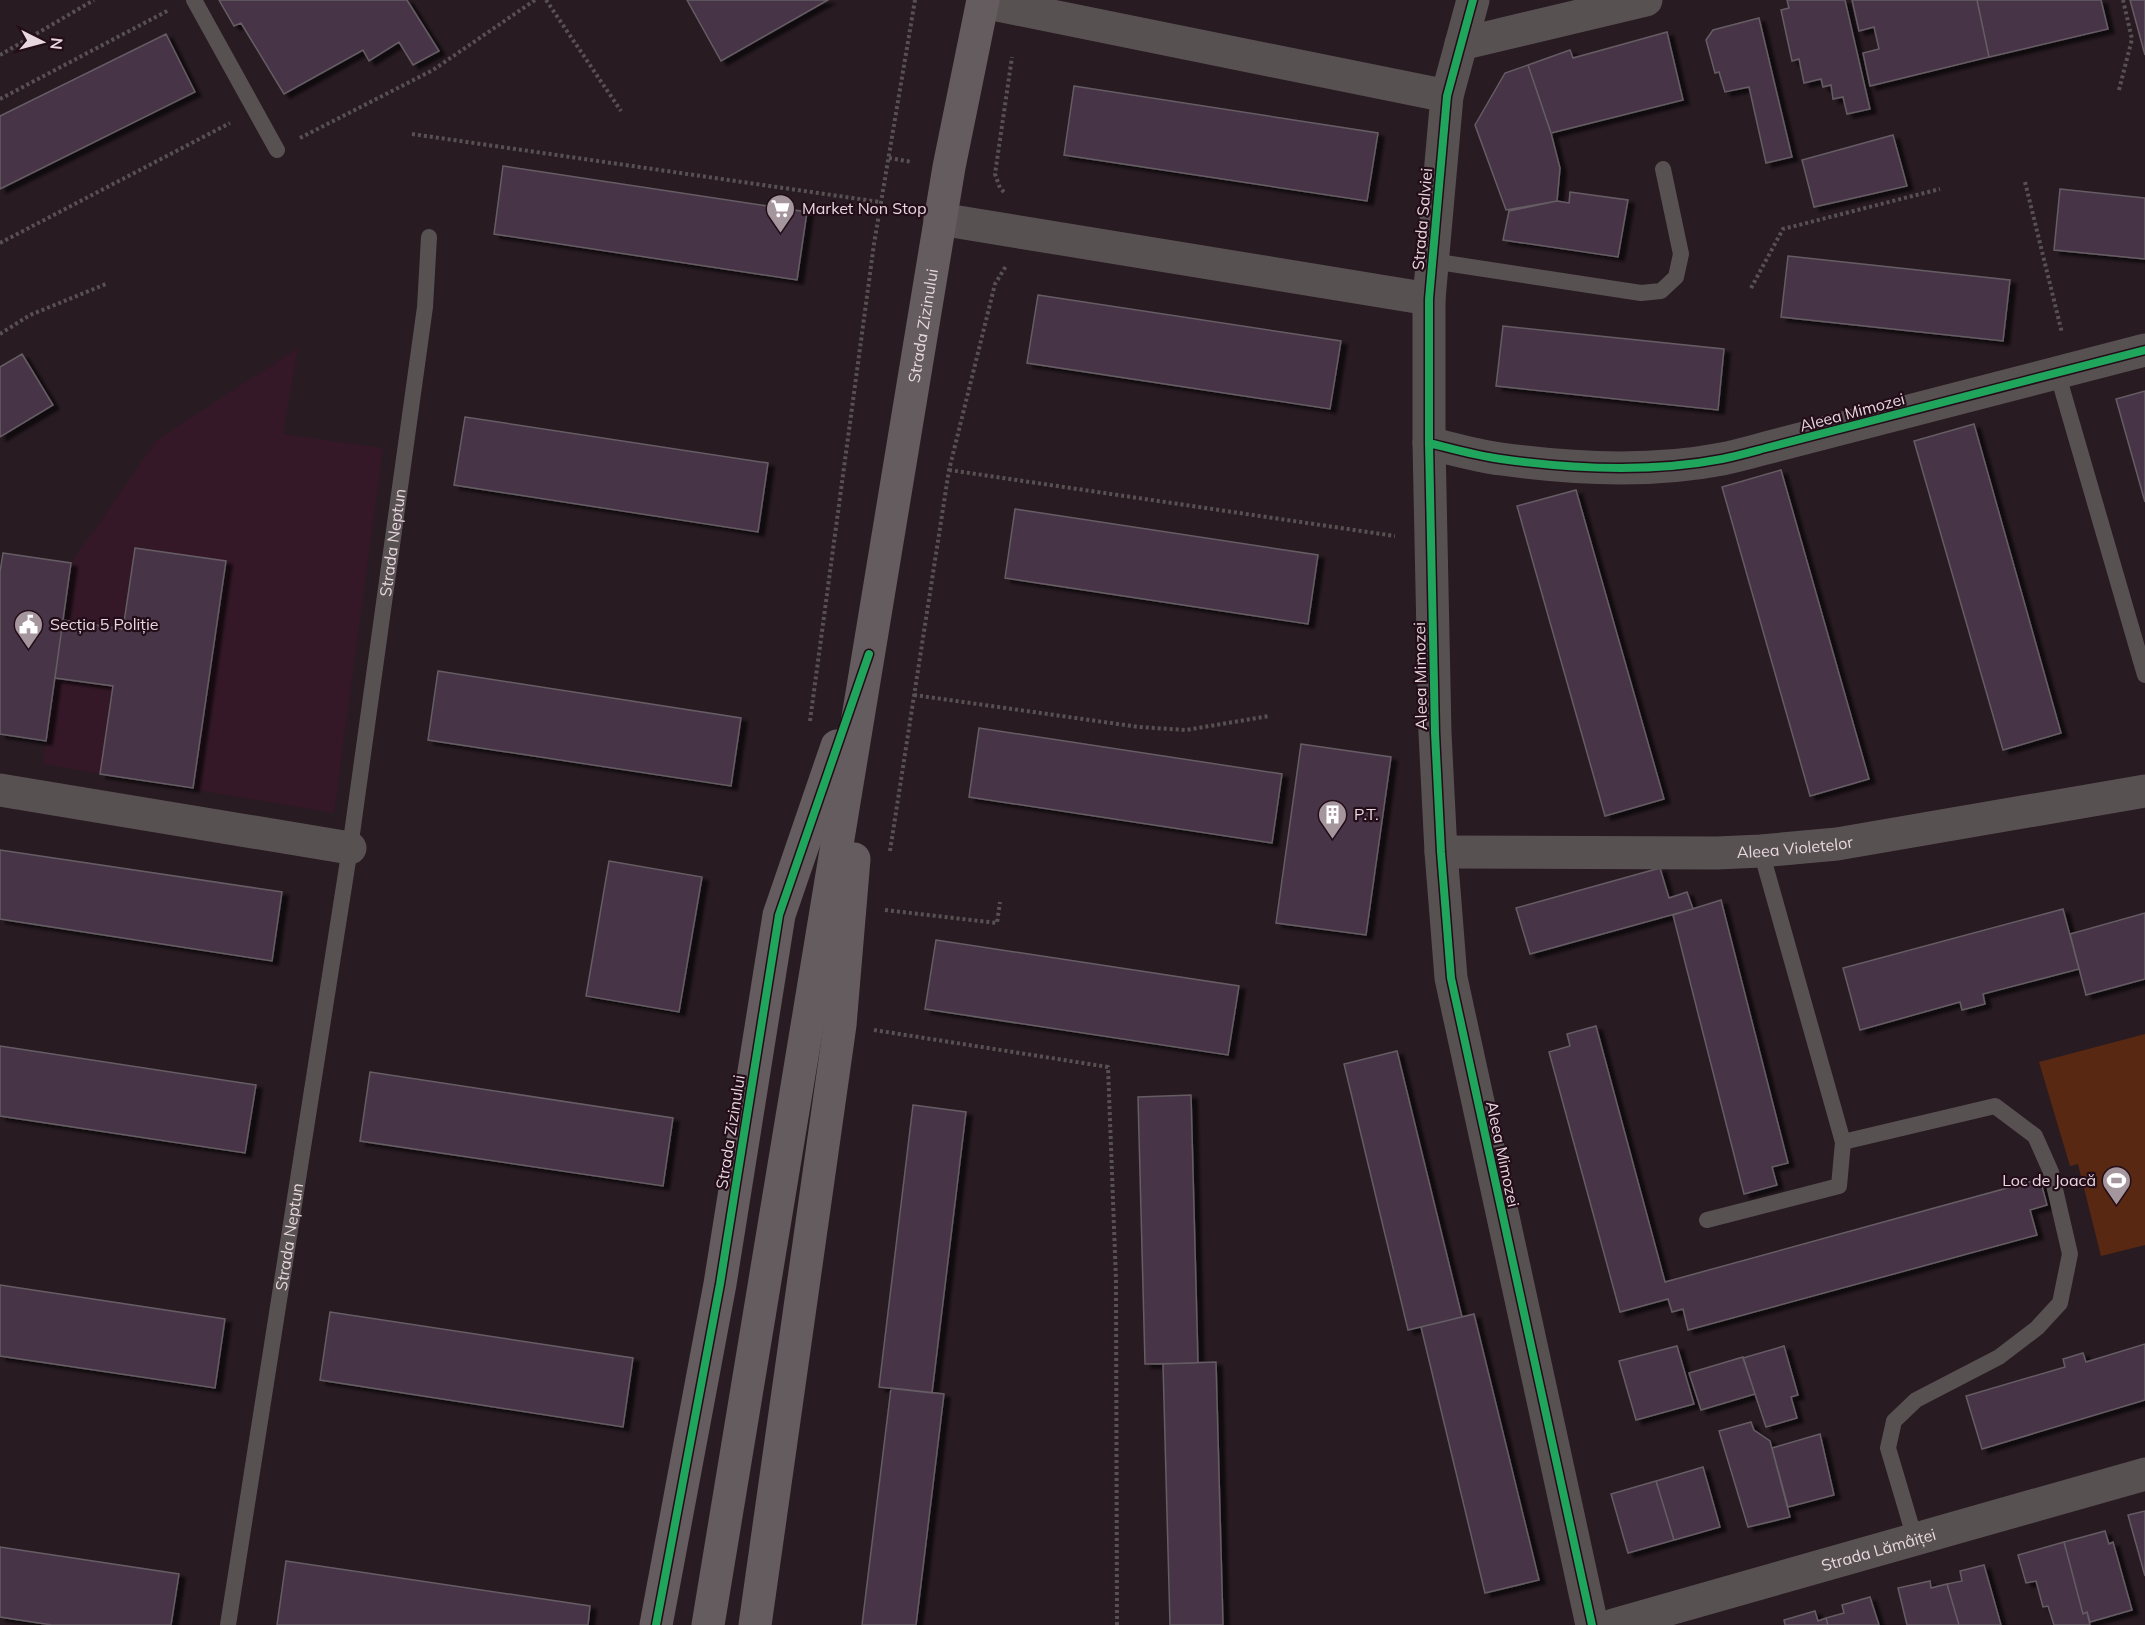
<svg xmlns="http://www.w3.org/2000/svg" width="2145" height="1625" font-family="Mulish,sans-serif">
  <defs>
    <filter id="shadow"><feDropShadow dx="6" dy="4" stdDeviation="1.5" flood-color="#0009"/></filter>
  </defs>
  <rect width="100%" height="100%" fill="#281b22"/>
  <path fill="#341827" d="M 298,348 L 283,434 L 383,448 L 334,813 L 43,764 L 71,563 L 157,440 Z"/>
  <path fill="#582812" d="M 2145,1034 L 2145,1245 L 2101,1256 L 2078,1164 L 2070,1166 L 2039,1062 Z"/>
  <path fill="#463646" stroke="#665c64" stroke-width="1.5" filter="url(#shadow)" d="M 219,0 L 407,0 L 439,51 L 413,65 L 399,42 L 369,61 L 363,50 L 284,94 L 241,23 L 234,26 Z
    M 687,0 L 828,0 L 721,61 Z
    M 1787,0 L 1845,0 L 1870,109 L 1847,114 L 1843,97 L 1833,99 L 1831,85 L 1823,87 L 1821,79 L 1804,83 L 1799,59 L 1792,61 L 1781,10 L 1789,8 Z
    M 1852,0 L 1977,0 L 1989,57 L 1870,86 L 1863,53 L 1879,49 L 1874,27 L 1859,31 Z
    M 1977,0 L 2101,0 L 2108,29 L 1989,57 Z
    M 2130,0 L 2145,0 L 2145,55 Z
    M 1759,18 L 1792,157 L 1766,163 L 1749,87 L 1725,92 L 1719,72 L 1715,73 L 1706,40 L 1713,30 Z
    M 1667,32 L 1683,100 L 1551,133 L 1528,65 L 1570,50 L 1573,58 Z
    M 166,34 L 195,92 L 0,189 L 0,116 Z
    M 1528,65 L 1551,133 L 1560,168 L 1557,201 L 1506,210 L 1475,125 L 1505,73 Z
    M 1074,86 L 1378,133 L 1367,201 L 1064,155 Z
    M 1893,135 L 1907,186 L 1814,207 L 1802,160 Z
    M 503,166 L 807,212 L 797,280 L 494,234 Z
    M 2060,189 L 2145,198 L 2145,259 L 2054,250 Z
    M 1570,192 L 1628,200 L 1618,257 L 1503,240 L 1509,211 L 1557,201 L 1569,203 Z
    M 1788,256 L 2010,280 L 2003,341 L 1781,317 Z
    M 1038,295 L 1341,341 L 1330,409 L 1027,363 Z
    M 1503,326 L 1724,349 L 1718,410 L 1496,386 Z
    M 22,354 L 53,405 L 0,437 L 0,367 Z
    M 2145,391 L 2145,502 L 2116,399 Z
    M 465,417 L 768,463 L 758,532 L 454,485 Z
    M 1974,424 L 2061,733 L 2003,750 L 1914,441 Z
    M 1781,470 L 1869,779 L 1810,796 L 1722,487 Z
    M 1576,490 L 1664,799 L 1605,816 L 1517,506 Z
    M 1015,509 L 1318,555 L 1308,624 L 1005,578 Z
    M 135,548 L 226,561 L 193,788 L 100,774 L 113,686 L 55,678 L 63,620 L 123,629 Z
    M 3,553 L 71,563 L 46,741 L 0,734 L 0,572 Z
    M 438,671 L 741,718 L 731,786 L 428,740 Z
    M 979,728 L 1282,774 L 1272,843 L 969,797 Z
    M 1301,744 L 1391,757 L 1366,935 L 1276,923 Z
    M 0,850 L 282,892 L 272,961 L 0,919 Z
    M 609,861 L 702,877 L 679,1012 L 586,996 Z
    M 1660,868 L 1669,898 L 1687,892 L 1693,909 L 1530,954 L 1516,908 Z
    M 1721,900 L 1788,1163 L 1772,1167 L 1777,1185 L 1744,1194 L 1673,915 Z
    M 2063,909 L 2079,969 L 1983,994 L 1985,1004 L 1962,1010 L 1960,1002 L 1860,1030 L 1843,968 Z
    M 2145,913 L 2145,979 L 2086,995 L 2070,934 Z
    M 936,940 L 1239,986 L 1228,1055 L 925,1009 Z
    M 1596,1026 L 1665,1282 L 2040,1179 L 2047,1205 L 2030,1210 L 2037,1235 L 1688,1330 L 1683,1309 L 1672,1312 L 1668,1299 L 1620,1312 L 1549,1052 L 1570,1046 L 1567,1034 Z
    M 0,1046 L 256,1085 L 245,1153 L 0,1116 Z
    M 1397,1051 L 1462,1317 L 1408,1330 L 1344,1064 Z
    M 370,1072 L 673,1118 L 663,1186 L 360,1141 Z
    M 1191,1095 L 1198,1363 L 1145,1364 L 1138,1097 Z
    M 913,1105 L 966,1112 L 932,1393 L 879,1387 Z
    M 0,1285 L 225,1319 L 215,1388 L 0,1356 Z
    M 330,1312 L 633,1358 L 623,1427 L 320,1380 Z
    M 1474,1314 L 1539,1580 L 1485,1593 L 1421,1327 Z
    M 2145,1344 L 2145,1400 L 1982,1449 L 1966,1396 L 2065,1367 L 2063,1359 L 2083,1353 L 2086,1362 Z
    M 1677,1346 L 1694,1404 L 1636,1420 L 1619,1361 Z
    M 1784,1346 L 1798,1395 L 1791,1397 L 1797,1418 L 1766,1427 L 1743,1358 Z
    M 1743,1357 L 1755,1394 L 1701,1410 L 1689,1373 Z
    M 1216,1362 L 1223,1625 L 1170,1625 L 1163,1364 Z
    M 891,1388 L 944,1394 L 916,1625 L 862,1625 Z
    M 1751,1422 L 1754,1430 L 1770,1441 L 1790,1517 L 1748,1527 L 1719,1431 Z
    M 1820,1434 L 1834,1495 L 1788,1507 L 1772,1448 Z
    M 1703,1467 L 1720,1527 L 1674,1540 L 1656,1481 Z
    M 1656,1481 L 1674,1540 L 1628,1553 L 1611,1494 Z
    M 2145,1511 L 2145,1576 L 2128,1515 Z
    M 2105,1531 L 2109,1544 L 2113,1542 L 2132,1610 L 2090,1622 L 2087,1612 L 2083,1614 L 2064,1542 Z
    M 2064,1542 L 2083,1614 L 2087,1612 L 2090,1625 L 2054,1625 L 2048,1606 L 2043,1607 L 2036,1581 L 2026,1583 L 2018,1555 Z
    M 0,1547 L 179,1574 L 171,1625 L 52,1625 L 0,1617 Z
    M 286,1561 L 590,1606 L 588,1625 L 277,1625 Z
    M 1984,1565 L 2001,1625 L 1959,1625 L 1947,1584 L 1962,1581 L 1960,1571 Z
    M 1930,1581 L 1931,1588 L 1947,1584 L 1959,1625 L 1907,1625 L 1898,1588 Z
    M 1870,1597 L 1879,1625 L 1828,1625 L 1826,1618 L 1844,1613 L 1842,1605 Z
    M 1815,1611 L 1818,1621 L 1826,1618 L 1828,1625 L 1785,1625 L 1784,1620 Z"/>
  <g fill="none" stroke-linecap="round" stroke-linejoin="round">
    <path stroke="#575152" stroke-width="4" stroke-dasharray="3 3" stroke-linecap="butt" d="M 546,0 L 621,111
      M 0,55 L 94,0
      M 2119,90 L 2132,39 L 2123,0
      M 0,99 L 169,10
      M 412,134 L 880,202
      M 300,138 L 433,70 L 535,0
      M 889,158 L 912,162
      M 2025,182 L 2062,333
      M 1004,192 L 1000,188 L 995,174 L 1012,57
      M 0,243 L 230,123
      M 1751,288 L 1783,229 L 1940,189
      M 0,334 L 30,315 L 106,284
      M 949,470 L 1395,536
      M 914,695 L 1139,727 L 1186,730 L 1269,716
      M 810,721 L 874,244 L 915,0
      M 890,851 L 949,470 L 995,284 L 1006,266
      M 885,910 L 997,923 L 1000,902
      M 874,1030 L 1108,1067 L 1116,1280 L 1117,1625"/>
    <g stroke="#585152" stroke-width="16">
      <path d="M 194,0 L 277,150"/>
      <path d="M 1432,261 L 1641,293 L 1661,291 L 1676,277 L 1681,254 L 1663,169"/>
      <path d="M 2057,372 L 2145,675"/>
      <path d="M 1761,851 L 1843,1142"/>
      <path d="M 1707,1220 L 1839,1186 L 1843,1142 L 1995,1106 L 2035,1136 L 2051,1172 L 2070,1254 L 2060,1303 L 2037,1328 L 1999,1357 L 1916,1400 L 1894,1421 L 1888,1448 L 1915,1539"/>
      <path id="s1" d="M 228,1625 L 350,848 L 425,307 L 429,237"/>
    </g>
    <g stroke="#585152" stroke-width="33">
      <path d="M 1473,0 L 1447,96 L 1429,299 L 1429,443 L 1435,733 L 1441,852 L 1451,978 L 1592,1625"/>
      <path d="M 983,2 L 1447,96"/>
      <path d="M 1461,44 L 1646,0"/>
      <path d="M 940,219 L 1429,299"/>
      <path d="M 1429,443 C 1453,449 1477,456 1501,459 C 1573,469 1650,473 1722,459 C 1737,456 1751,452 1766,448 L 2145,350"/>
      <path d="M 0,790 L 350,848"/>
      <path id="s2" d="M 1441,852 L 1717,853 L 1761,851 L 1837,844 L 2145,791"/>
      <path id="s3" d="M 1613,1625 L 2145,1474"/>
    </g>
    <g stroke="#645c5e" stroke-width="33">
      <path d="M 656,1625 L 720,1284 L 779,915 L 837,746"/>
      <path id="s4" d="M 708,1625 L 949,167 L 983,0"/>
      <path d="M 755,1625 L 840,1025 L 854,859"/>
    </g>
    <defs>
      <path id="cycleway" d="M 1473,0 L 1447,96 L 1429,299 L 1429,443 L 1435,733 L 1441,852 L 1451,978 L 1592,1625
        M 1429,443 C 1453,449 1477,456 1501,459 C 1573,469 1650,473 1722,459 C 1737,456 1751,452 1766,448 L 2145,350
        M 656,1625 L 720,1284 L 779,915 L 869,654"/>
    </defs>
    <use href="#cycleway" stroke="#230d19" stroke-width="11"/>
    <use href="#cycleway" stroke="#20a55d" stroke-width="8"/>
  </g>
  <defs>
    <symbol id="supermarket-pin" viewBox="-11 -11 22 30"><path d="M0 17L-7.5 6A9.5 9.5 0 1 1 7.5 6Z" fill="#a5959d" stroke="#230d19"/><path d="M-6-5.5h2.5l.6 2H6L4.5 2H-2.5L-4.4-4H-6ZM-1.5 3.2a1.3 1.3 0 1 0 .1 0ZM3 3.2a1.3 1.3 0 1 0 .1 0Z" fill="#fff"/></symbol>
    <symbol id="civic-pin" viewBox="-11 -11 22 30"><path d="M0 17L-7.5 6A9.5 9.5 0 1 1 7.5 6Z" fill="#a5959d" stroke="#230d19"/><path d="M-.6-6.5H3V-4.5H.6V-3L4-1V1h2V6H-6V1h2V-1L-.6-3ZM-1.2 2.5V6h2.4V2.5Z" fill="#fff"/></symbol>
    <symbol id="building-pin" viewBox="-11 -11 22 30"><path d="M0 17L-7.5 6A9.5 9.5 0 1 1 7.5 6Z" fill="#a5959d" stroke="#230d19"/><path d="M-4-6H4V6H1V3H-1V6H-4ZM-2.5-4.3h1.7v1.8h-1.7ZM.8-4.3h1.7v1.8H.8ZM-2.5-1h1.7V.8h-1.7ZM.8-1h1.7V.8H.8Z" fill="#fff"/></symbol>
    <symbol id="stadium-pin" viewBox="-11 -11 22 30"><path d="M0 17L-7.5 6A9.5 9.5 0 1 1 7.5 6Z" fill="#a5959d" stroke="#230d19"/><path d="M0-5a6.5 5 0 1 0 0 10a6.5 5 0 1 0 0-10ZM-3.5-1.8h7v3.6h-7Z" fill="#fff"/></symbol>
  </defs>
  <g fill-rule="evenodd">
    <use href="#supermarket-pin" x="764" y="192" width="33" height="45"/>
    <use href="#civic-pin" x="12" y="608" width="33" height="45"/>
    <use href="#building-pin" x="1316" y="798" width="33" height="45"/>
    <use href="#stadium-pin" x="2100" y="1164" width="33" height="45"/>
  </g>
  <g text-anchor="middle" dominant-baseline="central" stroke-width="4.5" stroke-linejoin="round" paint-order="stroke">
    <g font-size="16" fill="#e8d7df" stroke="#230d19" text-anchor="start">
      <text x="802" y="208">Market Non Stop</text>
      <text x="50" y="624">Secția 5 Poliție</text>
      <text x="1354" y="814">P.T.</text>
      <text x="2096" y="1180" text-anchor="end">Loc de Joacă</text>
    </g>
    <g font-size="16" fill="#e8d7df" stroke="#230d19">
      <text transform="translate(1422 219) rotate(-85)">Strada Salviei</text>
      <text stroke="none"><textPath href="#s4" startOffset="1317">Strada Zizinului</textPath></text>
      <text transform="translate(1852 412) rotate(-15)">Aleea Mimozei</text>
      <text stroke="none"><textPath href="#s1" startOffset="1095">Strada Neptun</textPath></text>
      <text transform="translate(1420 676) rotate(-91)">Aleea Mimozei</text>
      <text stroke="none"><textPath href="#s2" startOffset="354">Aleea Violetelor</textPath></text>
      <text transform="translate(730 1132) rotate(-81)">Strada Zizinului</text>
      <text transform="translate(1503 1154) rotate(78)">Aleea Mimozei</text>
      <text stroke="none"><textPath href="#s1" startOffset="393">Strada Neptun</textPath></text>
      <text stroke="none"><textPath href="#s3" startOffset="276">Strada Lămâiței</textPath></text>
    </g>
  </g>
  <g transform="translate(42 42) rotate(96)" stroke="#230d19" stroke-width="4.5" paint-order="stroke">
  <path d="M0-4.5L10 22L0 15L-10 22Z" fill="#e8d7df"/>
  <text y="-9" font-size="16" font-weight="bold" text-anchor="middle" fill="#e8d7df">N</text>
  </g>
</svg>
